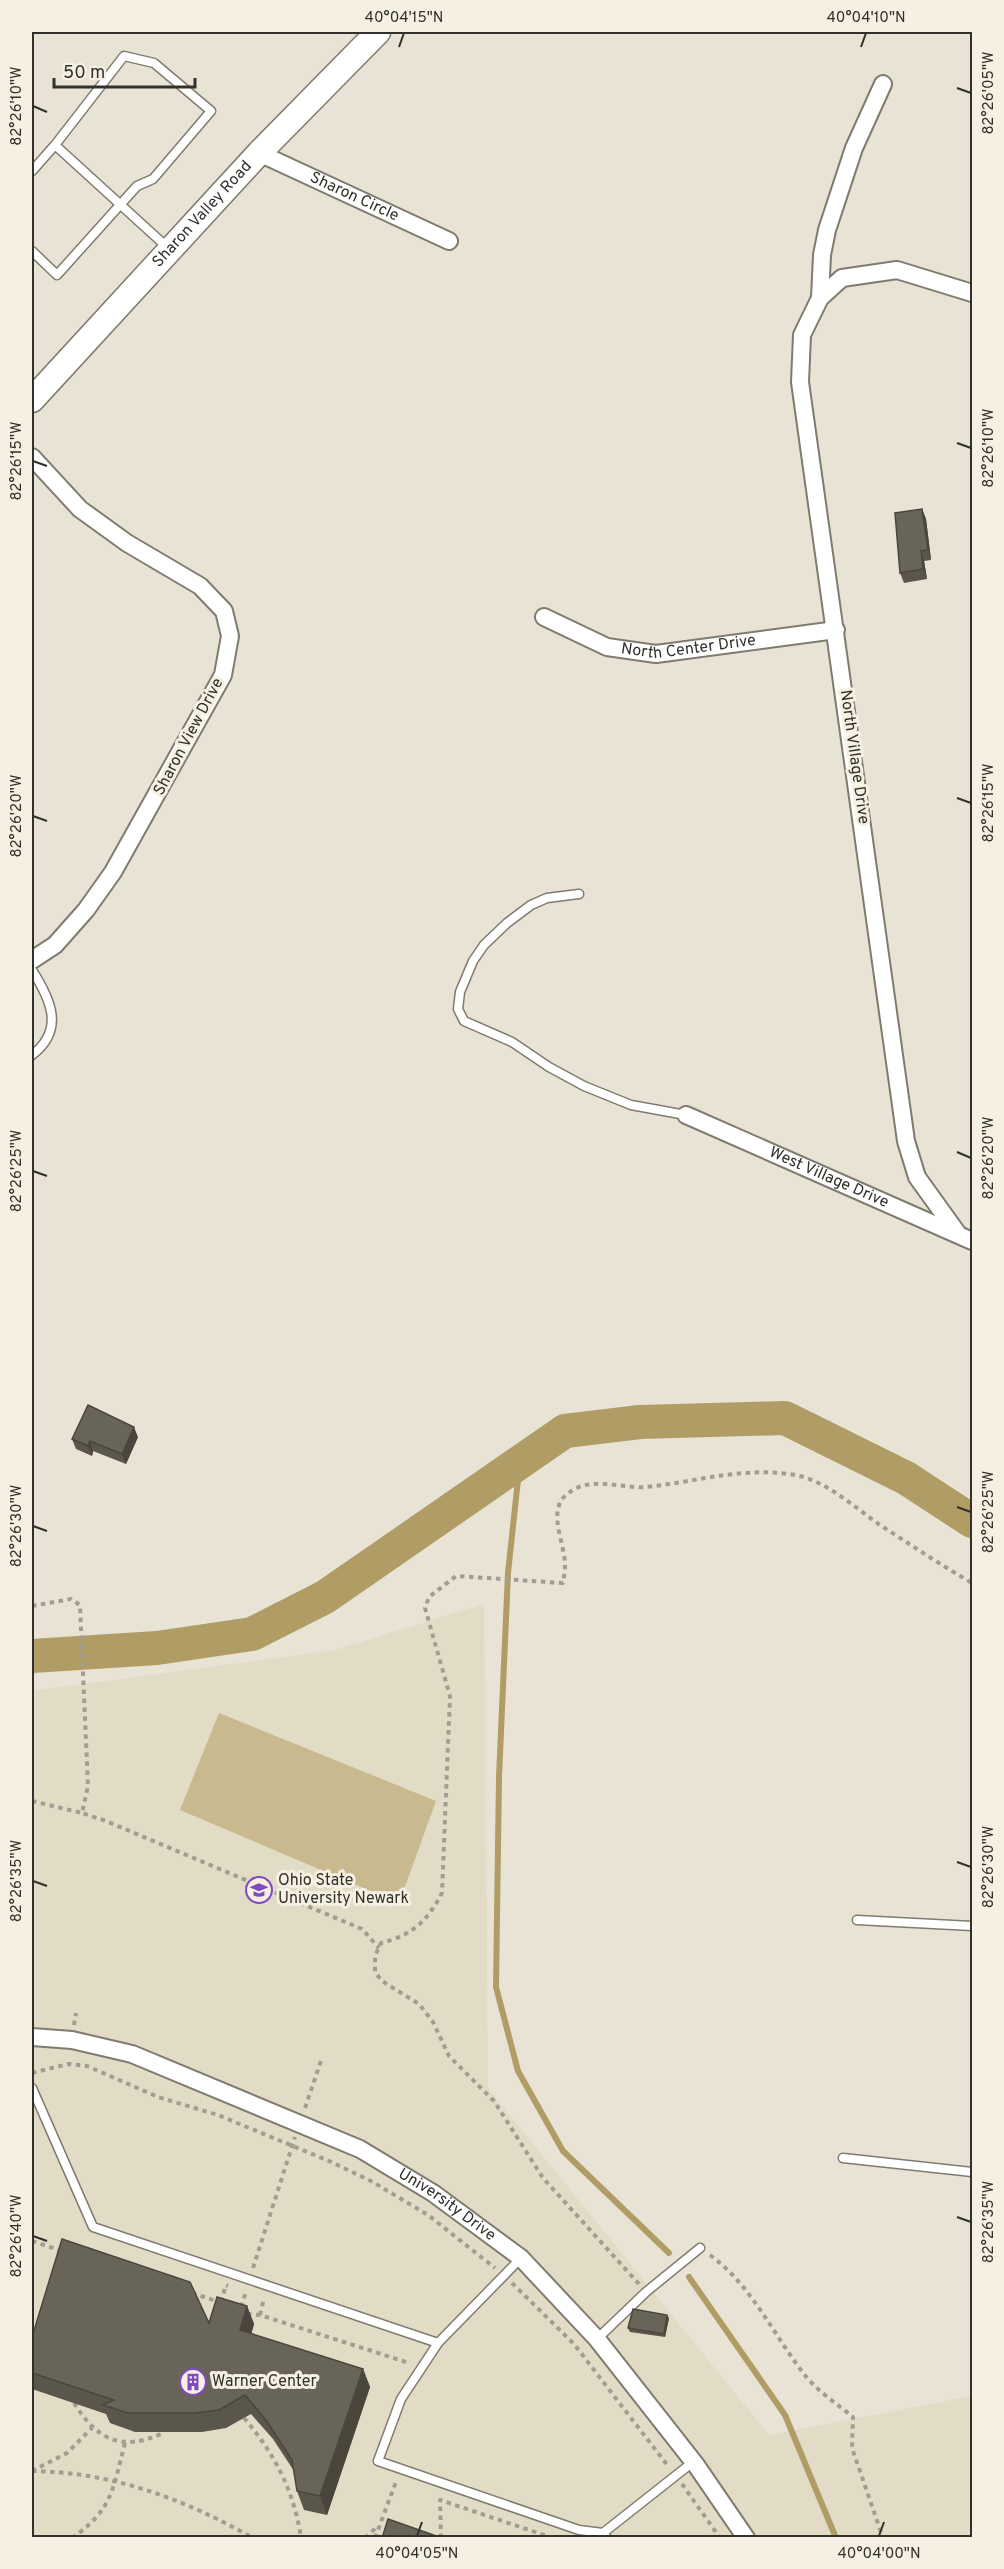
<svg xmlns="http://www.w3.org/2000/svg" width="1004" height="2569" font-family="Overpass,sans-serif">
  <rect width="100%" height="100%" fill="#e8e3d5"/>
  <path fill="#e2dbc5" d="M 484,1604 L 488,2088 L 769,2435 L 972,2396 L 972,2537 L 32,2537 L 32,1691 L 335,1650 Z"/>
  <path fill="#c8b98e" d="M 219,1713 L 436,1801 L 399,1903 L 180,1810 Z"/>
  <g fill="none" stroke-linecap="round" stroke-linejoin="round">
    <path stroke="#b09d66" stroke-width="6" d="M 520,1461 L 508,1573 L 499,1777 L 496,1987 L 518,2071 L 563,2151 L 669,2253
      M 689,2277 L 785,2415 L 836,2538"/>
    <path stroke="#b09d66" stroke-width="34" d="M 32,1656 L 157,1648 L 252,1634 L 325,1597 L 565,1431 L 640,1422 L 785,1418 L 906,1478 L 972,1521"/>
    <defs>
      <path id="lane" d="M 32,171 L 55,145 L 168,248
        M 32,251 L 57,275 L 137,186 L 153,179 L 211,111 L 154,63 L 124,56 L 55,145
        M 579,894 L 547,898 L 531,905 L 507,923 L 484,945 L 473,961 L 460,992 L 458,1009 L 464,1021 L 512,1042 L 549,1067 L 584,1086 L 631,1105 L 686,1115
        M 32,970 C 51,1000 65,1030 32,1055
        M 857,1920 L 972,1926
        M 32,2088 L 93,2227 L 438,2343
        M 843,2158 L 972,2172
        M 521,2258 L 438,2343 L 401,2399 L 378,2461 L 579,2530 L 603,2533
        M 597,2339 L 646,2292 L 700,2248
        M 607,2538 L 603,2533 L 693,2462"/>
      <g id="street">
        <path id="s1" d="M 259,153 L 449,241"/>
        <path d="M 820,298 L 822,255 L 827,230 L 854,148 L 883,84"/>
        <path d="M 32,457 L 80,509 L 127,543 L 200,586 L 224,611 L 230,636 L 223,675 L 113,872 L 86,910 L 55,945 L 32,960"/>
        <path id="s2" d="M 544,617 L 607,647 L 656,654 L 836,630"/>
        <path id="s3" d="M 686,1115 L 972,1241"/>
        <path d="M 958,1234 L 917,1177 L 906,1141 L 800,382 L 802,335 L 820,298 L 842,278 L 897,270 L 972,293"/>
        <path id="s4" d="M 32,2037 L 72,2040 L 132,2054 L 360,2149 L 433,2193 L 521,2258 L 597,2339 L 696,2465 L 746,2538"/>
      </g>
      <g id="secondary">
        <path id="s5" d="M 32,400 L 259,153 L 378,32"/>
      </g>
    </defs>
    <use href="#lane" stroke="#807b6f" stroke-width="11"/>
    <use href="#street" stroke="#807b6f" stroke-width="20"/>
    <use href="#secondary" stroke="#807b6f" stroke-width="27"/>
    <path stroke="#a19d92" stroke-width="4" stroke-dasharray="4.5 4.5" stroke-linecap="butt" d="M 32,1606 L 71,1599 L 80,1605 L 88,1786 L 82,1813 L 106,1821 L 362,1929 L 379,1948
      M 32,1801 L 82,1813
      M 74,2025 L 76,2013
      M 32,2073 L 68,2064 L 87,2066 L 158,2097 L 218,2115 L 329,2161 L 371,2181 L 428,2215 L 495,2268
      M 305,2108 L 322,2058
      M 32,2241 L 62,2251
      M 710,2255 C 752,2286 773,2334 804,2374 C 816,2390 837,2404 853,2417 L 852,2448 L 883,2538
      M 253,2268 L 295,2137
      M 512,2283 L 574,2344 L 668,2466
      M 639,2284 L 543,2178 L 494,2101 L 449,2056 L 433,2022 L 419,2004 L 382,1981 L 375,1972 L 375,1956 L 381,1943 C 413,1935 427,1921 442,1893 L 450,1696 L 425,1608 L 429,1597 L 456,1576 L 563,1583 C 564,1577 565,1571 565,1565 C 565,1545 549,1515 563,1498 C 586,1473 619,1489 646,1487 C 696,1482 744,1466 795,1475 C 827,1481 854,1507 880,1525 C 911,1545 941,1565 972,1583
      M 192,2293 L 219,2302
      M 221,2302 L 226,2285 L 228,2286
      M 241,2307 L 246,2292
      M 247,2314 L 260,2315 L 409,2363
      M 260,2315 L 264,2298
      M 74,2403 C 97,2440 122,2452 163,2433
      M 244,2418 C 275,2454 294,2491 301,2538
      M 32,2471 C 112,2472 184,2499 253,2538
      M 32,2471 L 67,2453 L 92,2428
      M 682,2484 L 720,2538
      M 72,2538 C 113,2510 113,2488 125,2443
      M 365,2538 L 378,2526
      M 375,2538 L 397,2479
      M 441,2538 L 440,2500 L 553,2538"/>
    <use href="#lane" stroke="#fff" stroke-width="8"/>
    <use href="#street" stroke="#fff" stroke-width="16"/>
    <use href="#secondary" stroke="#fff" stroke-width="24"/>
  </g>
  <path fill="#5a564c" d="M 922,509 L 926,519 L 931,560 L 924,561 L 927,579 L 904,583 L 900,573 Z
    M 138,1437 L 126,1464 L 93,1451 L 92,1456 L 76,1449 L 72,1439 Z
    M 247,2306 L 254,2324 L 251,2334 L 363,2369 L 370,2387 L 327,2515 L 304,2510 L 297,2491 L 294,2471 L 273,2439 L 251,2414 L 226,2428 L 202,2432 L 135,2432 L 110,2423 L 106,2414 L 32,2389 L 32,2337 L 209,2323 Z
    M 669,2318 L 665,2337 L 630,2332 L 628,2328 Z"/>
  <path fill="#4a463e" d="M 922,509 L 926,519 L 931,560 L 928,550 Z
    M 921,551 L 924,561 L 927,579 L 923,569 Z
    M 134,1427 L 138,1437 L 126,1464 L 122,1454 Z
    M 90,1441 L 93,1451 L 92,1456 L 88,1446 Z
    M 247,2306 L 254,2324 L 247,2349 L 240,2330 Z
    M 667,2315 L 669,2318 L 665,2337 L 664,2334 Z
    M 363,2369 L 370,2387 L 327,2515 L 320,2496 Z"/>
  <path fill="#696458" stroke="#4a463e" stroke-width="1.5" d="M 922,509 L 928,550 L 921,551 L 923,569 L 900,573 L 895,513 Z
    M 88,1405 L 134,1427 L 122,1454 L 90,1441 L 88,1446 L 72,1439 Z
    M 62,2239 L 190,2282 L 209,2323 L 217,2297 L 247,2306 L 240,2330 L 363,2369 L 320,2496 L 297,2491 L 292,2460 L 266,2420 L 245,2395 L 219,2410 L 195,2413 L 128,2413 L 103,2405 L 114,2400 L 32,2373 L 32,2337 Z
    M 633,2309 L 667,2315 L 664,2334 L 628,2328 Z
    M 388,2519 L 442,2538 L 382,2538 Z"/>
  <path fill="none" stroke="#31302a" stroke-width="2" d="M 399,47 L 404,33M 861,47 L 866,33M 957,88 L 971,93M 33,106 L 47,112M 957,443 L 971,448M 33,461 L 47,466M 957,798 L 971,803M 33,816 L 47,821M 957,1152 L 971,1158M 33,1171 L 47,1176M 957,1507 L 971,1512M 33,1526 L 47,1531M 957,1862 L 971,1867M 33,1881 L 47,1886M 957,2217 L 971,2222M 33,2236 L 47,2241M 417,2536 L 422,2522M 879,2536 L 884,2522"/>
  <defs>
    <symbol id="university-ring" viewBox="-11 -11 22 22"><circle r="9.5" fill="#f5f0e2" stroke="#804ac1" stroke-width="1.5"/><path d="M0-5L7-2L0 1L-7-2ZM-4 1L0 2.5L4 1V4Q0 6-4 4Z" fill="#804ac1"/></symbol>
    <symbol id="building-ring" viewBox="-11 -11 22 22"><circle r="9.5" fill="#f5f0e2" stroke="#804ac1" stroke-width="1.5"/><path d="M-4-6H4V6H1V3H-1V6H-4ZM-2.5-4.3h1.7v1.8h-1.7ZM.8-4.3h1.7v1.8H.8ZM-2.5-1h1.7V.8h-1.7ZM.8-1h1.7V.8H.8Z" fill="#804ac1"/></symbol>
  </defs>
  <g fill-rule="evenodd">
    <use href="#university-ring" x="244" y="1875" width="30" height="30"/>
    <use href="#building-ring" x="178" y="2367" width="30" height="30"/>
  </g>
  <g text-anchor="middle" dominant-baseline="central" stroke-width="6" stroke-linejoin="round" paint-order="stroke">
    <g font-size="16" fill="#31302a" stroke="#f5f0e2">
      <text stroke="none"><textPath href="#s1" startOffset="105">Sharon Circle</textPath></text>
      <text stroke="none"><textPath href="#s5" startOffset="252">Sharon Valley Road</textPath></text>
      <text stroke="none"><textPath href="#s2" startOffset="152">North Center Drive</textPath></text>
      <text transform="translate(189 737) rotate(-62)">Sharon View Drive</text>
      <text transform="translate(854 757) rotate(82)">North Village Drive</text>
      <text stroke="none"><textPath href="#s3" startOffset="156">West Village Drive</textPath></text>
      <text stroke="none"><textPath href="#s4" startOffset="452">University Drive</textPath></text>
    </g>
    <g font-size="16" fill="#31302a" stroke="#f5f0e2" text-anchor="start">
      <text x="278" y="1881">Ohio State<tspan x="278" dy="18">University Newark</tspan></text>
      <text x="212" y="2382">Warner Center</text>
    </g>
  </g>
  <rect width="1004" height="2569" fill="none" stroke="#f5f0e2" stroke-width="66"/>
  <path d="M54 78v9h141v-9" fill="none" stroke="#31302a" stroke-width="3"/>
  <text x="63" y="78" font-size="18" fill="#31302a" stroke="#f5f0e2" stroke-width="4.5" paint-order="stroke">50 m</text>
  <rect x="33" y="33" width="938" height="2503" fill="none" stroke="#31302a" stroke-width="2"/>
  <g font-size="15" text-anchor="middle" fill="#31302a">
    <text x="404" y="22">40°04'15"N</text>
    <text x="866" y="22">40°04'10"N</text>
    <text transform="translate(988 93) rotate(-90)" y="5">82°26'05"W</text>
    <text transform="translate(16 106) rotate(-90)" y="5">82°26'10"W</text>
    <text transform="translate(988 448) rotate(-90)" y="5">82°26'10"W</text>
    <text transform="translate(16 461) rotate(-90)" y="5">82°26'15"W</text>
    <text transform="translate(988 803) rotate(-90)" y="5">82°26'15"W</text>
    <text transform="translate(16 816) rotate(-90)" y="5">82°26'20"W</text>
    <text transform="translate(988 1158) rotate(-90)" y="5">82°26'20"W</text>
    <text transform="translate(16 1171) rotate(-90)" y="5">82°26'25"W</text>
    <text transform="translate(988 1512) rotate(-90)" y="5">82°26'25"W</text>
    <text transform="translate(16 1526) rotate(-90)" y="5">82°26'30"W</text>
    <text transform="translate(988 1867) rotate(-90)" y="5">82°26'30"W</text>
    <text transform="translate(16 1881) rotate(-90)" y="5">82°26'35"W</text>
    <text transform="translate(988 2222) rotate(-90)" y="5">82°26'35"W</text>
    <text transform="translate(16 2236) rotate(-90)" y="5">82°26'40"W</text>
    <text x="417" y="2558">40°04'05"N</text>
    <text x="879" y="2558">40°04'00"N</text>
  </g>
</svg>
